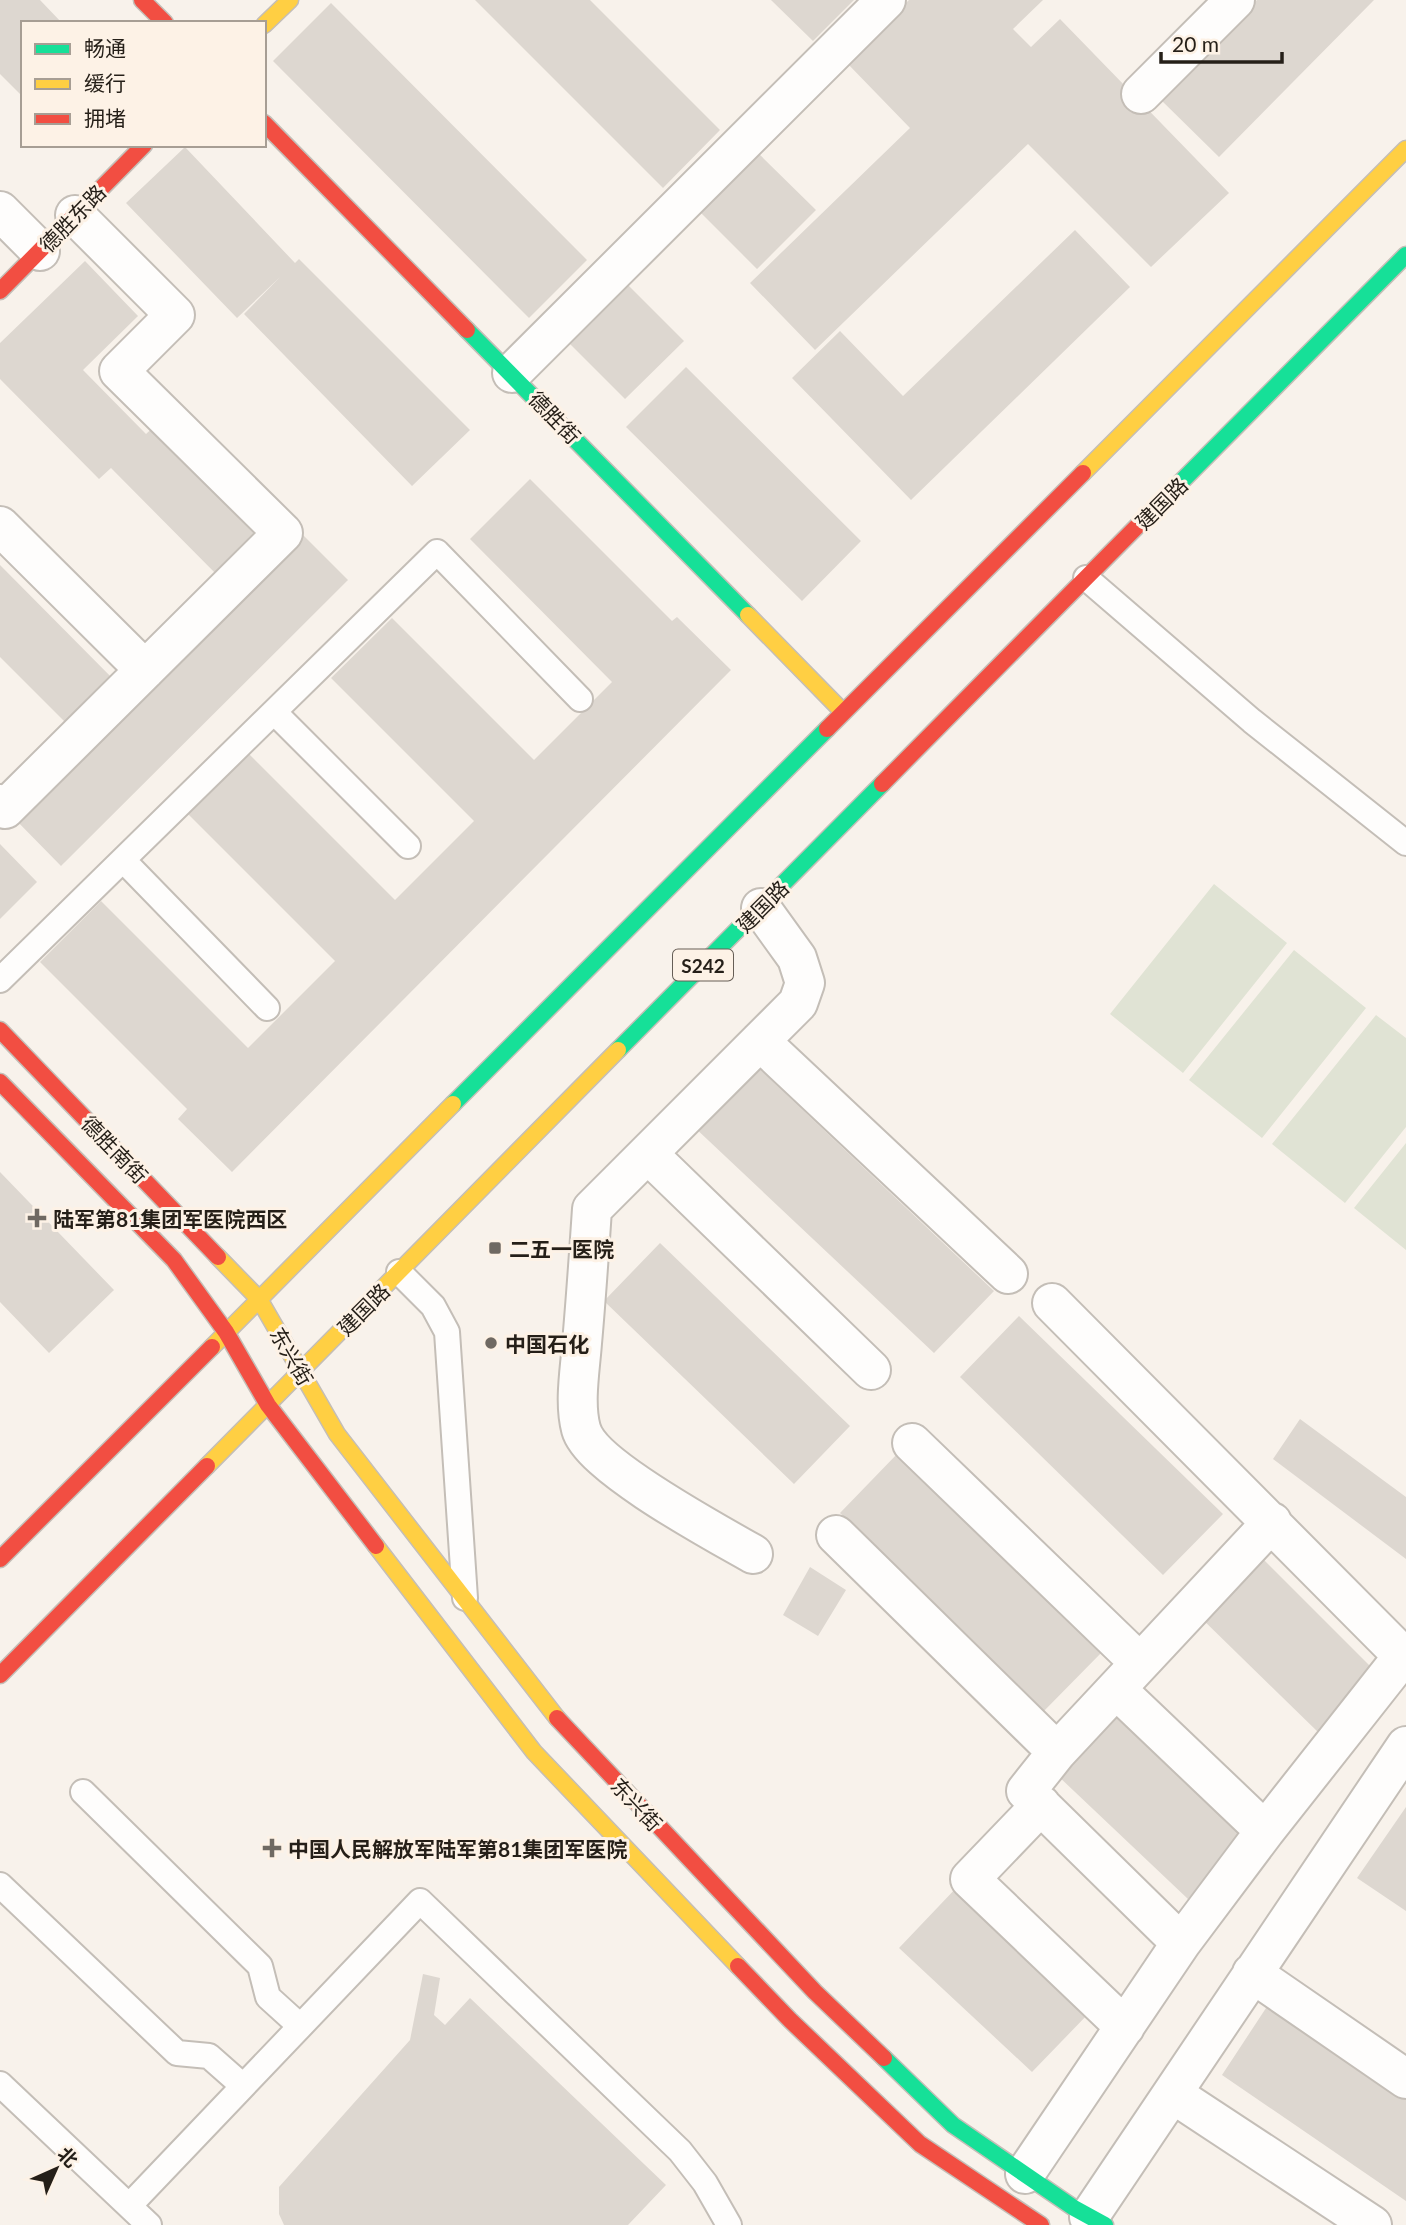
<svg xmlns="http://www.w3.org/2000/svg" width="1406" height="2225" font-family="Lato,'Noto Sans SC',sans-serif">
  <rect width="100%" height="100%" fill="#f8f2eb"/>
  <path fill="#e0e3d4" d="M 1214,884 L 1287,943 L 1183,1073 L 1110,1014 Z
    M 1294,950 L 1366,1008 L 1262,1138 L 1189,1080 Z
    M 1376,1015 L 1406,1038 L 1406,1127 L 1345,1203 L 1272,1144 Z
    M 1406,1143 L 1406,1250 L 1354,1208 Z"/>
  <path fill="#ddd7d0" d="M 0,0 L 40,0 L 62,23 L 23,23 L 23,97 L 0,74 Z
    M 475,0 L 590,0 L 720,130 L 663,188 Z
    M 771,0 L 854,0 L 813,41 Z
    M 909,0 L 1043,0 L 1013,29 L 1031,47 L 1060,19 L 1229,193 L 1151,267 L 1028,144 L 815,350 L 750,283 L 910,128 L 846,62 Z
    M 1257,0 L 1374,0 L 1219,157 L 1160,99 Z
    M 331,3 L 587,260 L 529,318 L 273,61 Z
    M 185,147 L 295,263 L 299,259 L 470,430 L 412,486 L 244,314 L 280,277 L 237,318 L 126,203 Z
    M 755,150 L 816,210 L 757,269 L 697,209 Z
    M 1075,230 L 1130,287 L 911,500 L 792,378 L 840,331 L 903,396 Z
    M 85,261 L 138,316 L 83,370 L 146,434 L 158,423 L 270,536 L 224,582 L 111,468 L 99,479 L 0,379 L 0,343 Z
    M 623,280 L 684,341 L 625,399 L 565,339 Z
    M 686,367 L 861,541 L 802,601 L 626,427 Z
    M 530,479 L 672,621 L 677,617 L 731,670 L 232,1172 L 178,1119 L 187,1109 L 40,962 L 101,901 L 248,1048 L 335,961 L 187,813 L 248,753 L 395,900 L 474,821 L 331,678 L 392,618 L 534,760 L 612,682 L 470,539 Z
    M 297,529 L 348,580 L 61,866 L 11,815 Z
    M 0,565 L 120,686 L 75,732 L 0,657 Z
    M 0,844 L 37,882 L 0,919 Z
    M 752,1062 L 994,1291 L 934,1353 L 692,1125 Z
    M 0,1172 L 114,1290 L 49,1353 L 0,1302 Z
    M 660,1243 L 850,1426 L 794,1484 L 604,1301 Z
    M 1019,1316 L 1223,1514 L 1163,1575 L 960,1377 Z
    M 1300,1419 L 1406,1497 L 1406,1559 L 1273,1459 Z
    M 899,1452 L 1103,1651 L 1043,1712 L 840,1513 Z
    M 1255,1551 L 1377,1673 L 1320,1734 L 1196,1613 Z
    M 810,1567 L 846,1590 L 818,1636 L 783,1615 Z
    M 1114,1713 L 1246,1838 L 1188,1899 L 1056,1774 Z
    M 1406,1807 L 1406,1911 L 1357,1878 Z
    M 958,1886 L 1090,2012 L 1032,2072 L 899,1948 Z
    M 423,1974 L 440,1978 L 434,2015 L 445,2025 L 470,1998 L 666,2185 L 628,2225 L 284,2225 L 279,2214 L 279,2187 L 410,2040 Z
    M 1268,2005 L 1406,2100 L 1406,2201 L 1222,2075 Z"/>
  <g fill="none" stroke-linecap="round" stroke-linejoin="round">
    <defs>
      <path id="lane" d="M 1086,578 L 1252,721 L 1406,843
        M 274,712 L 408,846
        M 123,860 L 267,1008
        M 0,980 L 437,552 L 580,699
        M 399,1272 L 433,1306 L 447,1332 L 465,1598
        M 83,1792 L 260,1966 L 268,1997 L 300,2026
        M 0,1885 L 177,2053 L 209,2056 L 243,2086
        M 0,2084 L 149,2225
        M 129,2206 L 420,1901 L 680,2151 L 705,2183 L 729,2225"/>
      <path id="street" d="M 1141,94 L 1235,0
        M 0,211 L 40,251
        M 512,373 L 886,0
        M 0,526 L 145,670
        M 0,804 L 5,809 L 283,533 L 119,371 L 175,315 L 75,215
        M 760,1041 L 1008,1274
        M 648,1154 L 871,1370
        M 1052,1303 L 1403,1656 L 1265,1831 L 1181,1943
        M 912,1443 L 1140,1663
        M 836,1535 L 1057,1752
        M 753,1554 C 718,1534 591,1466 581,1429 C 574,1403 580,1370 582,1343 C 586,1299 589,1254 592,1209 L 798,1003 L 805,983 L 797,958 L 761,908
        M 1116,1689 L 1265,1831
        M 1041,1805 L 970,1879 L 1125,2027
        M 1252,1973 L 1406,2079
        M 1173,2094 L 1372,2225
        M 1025,2174 L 1181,1943 L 1026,1791 L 1057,1752 L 1272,1522
        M 1089,2217 L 1406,1746"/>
      <path id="fast" d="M 467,330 L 748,615
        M 1174,489 L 1406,255
        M 618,1050 L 882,784
        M 453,1104 L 827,729
        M 884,2058 L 953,2125 L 1074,2208 L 1105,2225"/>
      <path id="slow" d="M 264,25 L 290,0
        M 1083,473 L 1406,149
        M 748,615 L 843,712
        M 218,1257 L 259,1299 L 337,1434 L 557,1718
        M 212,1347 L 453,1104
        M 207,1466 L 618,1050
        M 376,1546 L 534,1752 L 738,1966"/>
      <path id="jam" d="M 142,0 L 165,23
        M 264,123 L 467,330
        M 0,291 L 144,145
        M 827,729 L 1083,473
        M 882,784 L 1174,489
        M 0,1030 L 218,1257
        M 0,1082 L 174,1260 L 226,1332 L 268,1405 L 376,1546
        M 0,1559 L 212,1347
        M 0,1675 L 207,1466
        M 557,1718 L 815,1992 L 884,2058
        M 738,1966 L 790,2020 L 920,2144 L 1041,2225"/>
    </defs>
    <use href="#lane" stroke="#c4beb7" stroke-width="28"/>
    <use href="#street" stroke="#c4beb7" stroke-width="42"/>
    <use href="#fast" stroke="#c4beb7" stroke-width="19"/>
    <use href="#slow" stroke="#c4beb7" stroke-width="19"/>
    <use href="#jam" stroke="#c4beb7" stroke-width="19"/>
    <use href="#lane" stroke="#fefdfc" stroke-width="24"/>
    <use href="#street" stroke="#fefdfc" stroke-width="38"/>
    <use href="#fast" stroke="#16e098" stroke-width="16"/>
    <use href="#slow" stroke="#ffcf43" stroke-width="16"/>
    <use href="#jam" stroke="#f24e42" stroke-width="16"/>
  </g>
  <g fill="#6f6962" stroke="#fdf2e6" stroke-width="2.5">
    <path d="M33.5 1207.5h7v7h7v7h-7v7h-7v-7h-7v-7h7z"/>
    <rect x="488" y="1241" width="14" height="14" rx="3.5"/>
    <circle cx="491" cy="1343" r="7"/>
    <path d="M268.5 1837.5h7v7h7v7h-7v7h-7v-7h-7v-7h7z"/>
  </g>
  <g text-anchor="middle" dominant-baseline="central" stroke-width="6" stroke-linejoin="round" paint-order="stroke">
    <rect fill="#fdf2e6" stroke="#665e56" stroke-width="2" x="673" y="949.5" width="60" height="31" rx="5"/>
    <g font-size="19" font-weight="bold" fill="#251f18">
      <text x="703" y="965">S242</text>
    </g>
    <g font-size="21" fill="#251f18" stroke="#fdf2e6">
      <text transform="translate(72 218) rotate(-46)">德胜东路</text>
      <text transform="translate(555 417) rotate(46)">德胜街</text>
      <text transform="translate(1161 503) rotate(-45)">建国路</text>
      <text transform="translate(762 906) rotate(-45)">建国路</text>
      <text transform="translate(115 1149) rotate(46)">德胜南街</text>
      <text transform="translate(363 1309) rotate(-45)">建国路</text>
      <text transform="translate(292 1356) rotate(60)">东兴街</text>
      <text transform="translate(637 1804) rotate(47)">东兴街</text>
    </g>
    <g font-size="21" font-weight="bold" fill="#251f18" stroke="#fdf2e6" text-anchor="start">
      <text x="53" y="1218">陆军第81集团军医院西区</text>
      <text x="509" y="1248">二五一医院</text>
      <text x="505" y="1343">中国石化</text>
      <text x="288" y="1848">中国人民解放军陆军第81集团军医院</text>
    </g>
  </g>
  <rect x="21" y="21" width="245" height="126" fill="#fdf2e6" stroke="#a79e94" stroke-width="2"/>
  <rect x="35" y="44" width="35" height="10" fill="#16e098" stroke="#a79e94" stroke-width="2"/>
  <text x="84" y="56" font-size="21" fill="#251f18">畅通</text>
  <rect x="35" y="79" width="35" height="10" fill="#ffcf43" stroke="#a79e94" stroke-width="2"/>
  <text x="84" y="91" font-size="21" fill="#251f18">缓行</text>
  <rect x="35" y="114" width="35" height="10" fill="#f24e42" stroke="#a79e94" stroke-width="2"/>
  <text x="84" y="126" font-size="21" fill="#251f18">拥堵</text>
  <g transform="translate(56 2169) rotate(45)" stroke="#fdf2e6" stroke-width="5" paint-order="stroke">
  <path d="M0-5L12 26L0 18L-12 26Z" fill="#251f18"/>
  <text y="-10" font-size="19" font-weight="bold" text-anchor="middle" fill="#251f18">北</text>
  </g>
  <path d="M1161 52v10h121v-10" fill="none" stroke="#251f18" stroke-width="3.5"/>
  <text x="1172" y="52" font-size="21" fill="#251f18" stroke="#fdf2e6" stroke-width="5" paint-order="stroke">20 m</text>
</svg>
